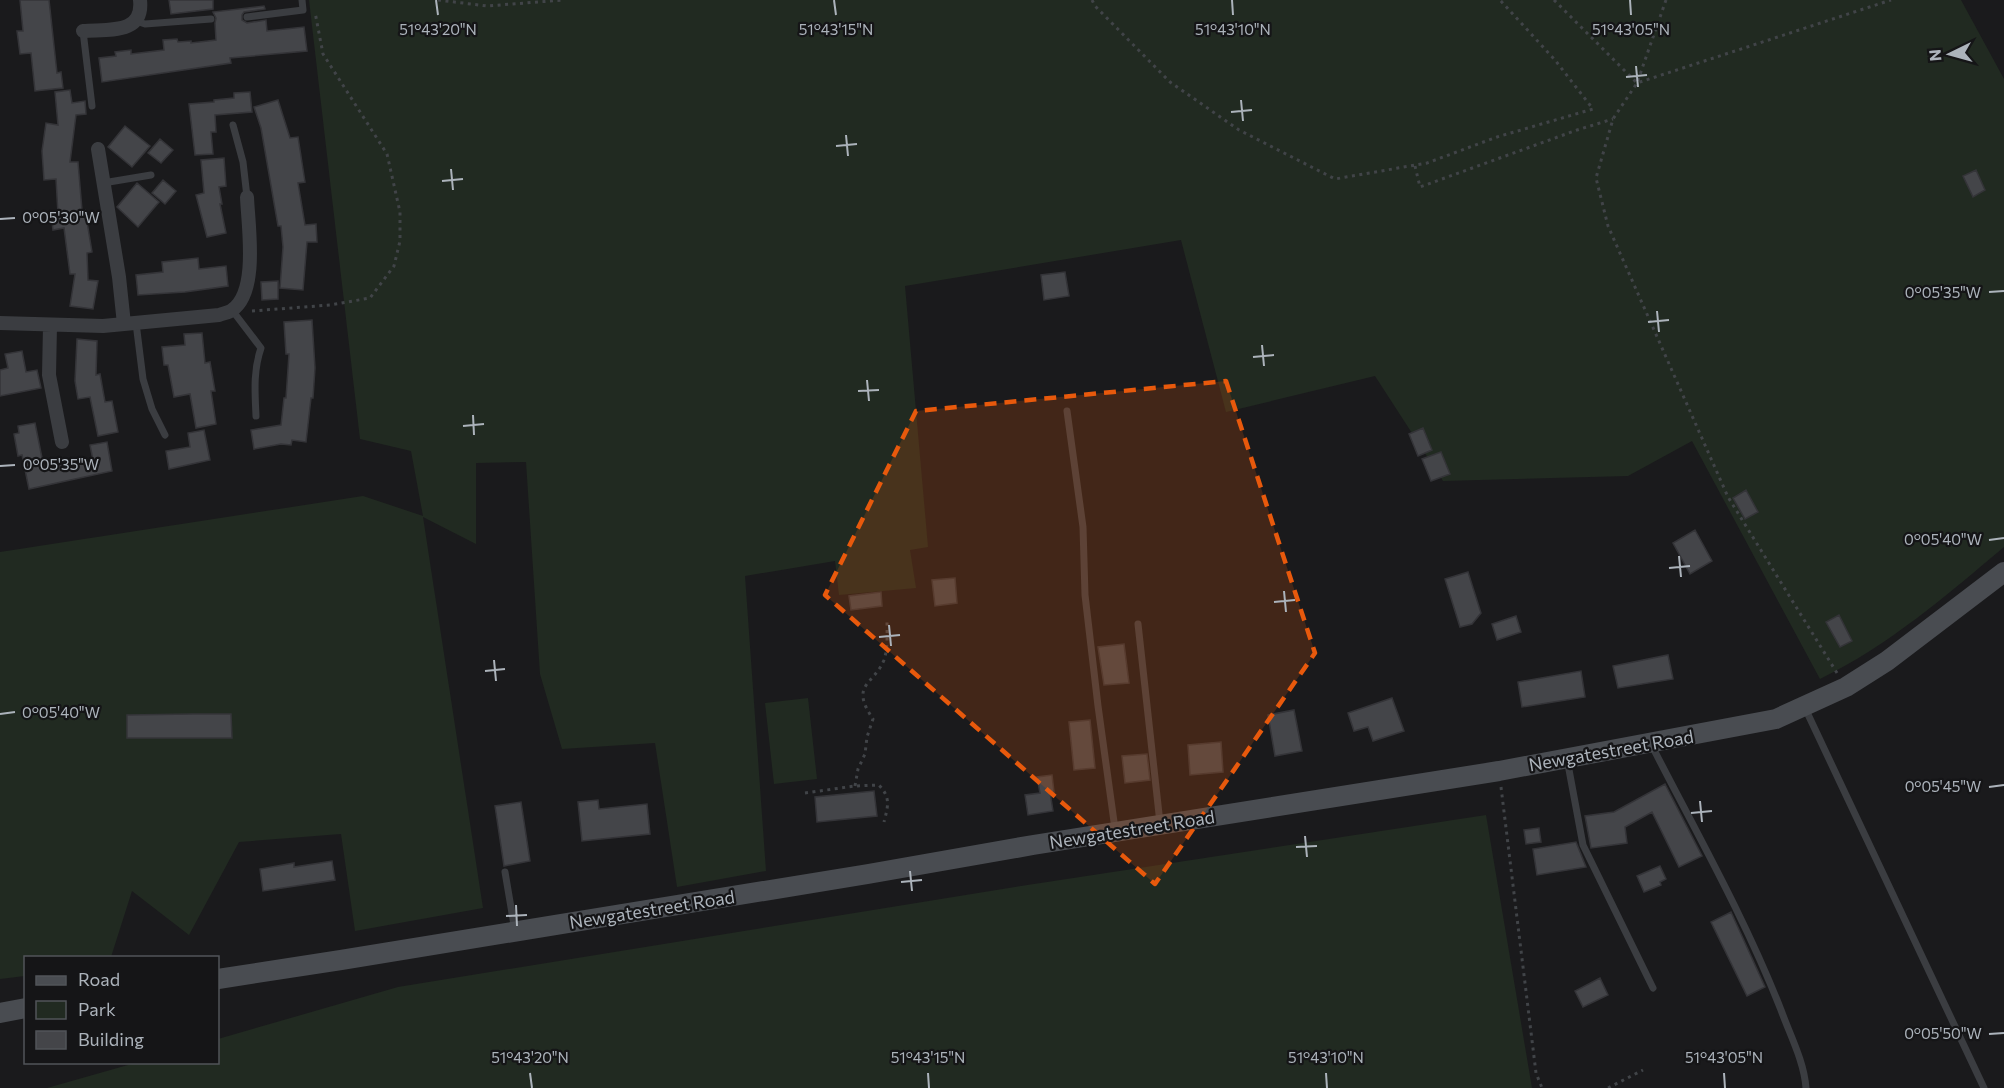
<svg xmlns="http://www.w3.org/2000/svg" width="2004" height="1088" font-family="Commissioner,sans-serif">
  <rect width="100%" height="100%" fill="#1a1a1c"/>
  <path fill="#212a21" d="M 309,0 L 1961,0 L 2004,79 L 2004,547 C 1947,595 1888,646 1820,679 L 1692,441 L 1628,476 L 1443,481 L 1375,376 L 1226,412 L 1181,240 L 905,286 L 928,547 L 910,550 L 916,588 L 839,595 L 835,561 L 745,576 L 766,871 L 677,887 L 655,743 L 562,749 L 540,674 L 526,462 L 476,463 L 476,544 L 423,517 L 483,908 L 355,931 L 341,834 L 239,842 L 189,935 L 132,891 L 111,957 L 26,958 L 25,976 L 0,979 L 0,552 L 363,496 L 423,516 L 411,451 L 360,439 Z
    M 808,698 L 817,779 L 774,784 L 765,703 Z
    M 1486,815 L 1532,1088 L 47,1088 L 135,1063 L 218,1062 L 218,1039 L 398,987 L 1015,887 Z"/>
  <path fill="#444549" stroke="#343438" stroke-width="1.5" d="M 20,0 L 49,0 L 57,73 L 61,72 L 63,88 L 35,91 L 31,53 L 20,54 L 17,31 L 23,31 Z
    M 169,0 L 213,0 L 213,9 L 171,14 Z
    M 264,6 L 265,9 L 244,12 L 242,15 L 242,20 L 247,23 L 266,20 L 267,31 L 304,27 L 307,51 L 230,58 L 231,63 L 102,82 L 99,58 L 116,56 L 115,52 L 131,50 L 131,54 L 164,50 L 163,40 L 177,39 L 178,42 L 191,41 L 191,43 L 216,40 L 215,23 L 216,18 L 213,12 Z
    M 70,90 L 72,103 L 85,101 L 86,114 L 76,115 L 70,162 L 78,162 L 82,210 L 85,210 L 92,252 L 87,253 L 88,280 L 98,281 L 93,309 L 70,306 L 75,274 L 70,274 L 64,228 L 53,230 L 51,215 L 58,214 L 56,179 L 44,180 L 42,151 L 46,123 L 58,125 L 55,92 Z
    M 250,92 L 252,112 L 215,115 L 216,132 L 211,132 L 213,154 L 195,155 L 189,104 L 214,102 L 214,100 L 234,98 L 234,93 Z
    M 278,100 L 290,138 L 298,137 L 305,182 L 298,183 L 305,225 L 316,224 L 317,242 L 307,242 L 303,290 L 280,288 L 283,247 L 281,226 L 278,226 L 261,128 L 254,107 Z
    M 125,126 L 150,146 L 132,167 L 108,147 Z
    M 160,139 L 173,150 L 161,163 L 148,153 Z
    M 224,158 L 226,186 L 219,187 L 222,204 L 220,204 L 226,233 L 207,237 L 196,195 L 204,193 L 201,160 Z
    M 1976,170 L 1985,190 L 1973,197 L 1963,176 Z
    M 163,180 L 176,191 L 165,204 L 152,193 Z
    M 137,183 L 159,202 L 138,227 L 117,207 Z
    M 198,258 L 199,269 L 226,266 L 228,286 L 185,292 L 138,295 L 136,275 L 163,272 L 162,262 Z
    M 1065,272 L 1069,296 L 1044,300 L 1041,275 Z
    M 278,281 L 278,299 L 262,300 L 261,282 Z
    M 312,320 L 315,368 L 313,398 L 311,398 L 306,442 L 292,440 L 291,445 L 281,444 L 254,449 L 251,430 L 281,425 L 284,398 L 286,398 L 289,354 L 286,354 L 284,322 Z
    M 202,333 L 205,363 L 210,362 L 215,391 L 211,391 L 216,424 L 196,428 L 190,394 L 174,397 L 168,365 L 164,365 L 162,347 L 185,345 L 184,334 Z
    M 77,339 L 97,341 L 96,375 L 100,374 L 105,402 L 112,401 L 118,432 L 98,436 L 90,397 L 78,399 L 75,381 Z
    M 22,351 L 26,372 L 37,370 L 41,388 L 0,396 L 0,370 L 8,368 L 5,354 Z
    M 35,423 L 44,468 L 93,460 L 90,445 L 107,442 L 112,471 L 29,489 L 22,455 L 18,456 L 14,434 L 19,433 L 18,426 Z
    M 1423,428 L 1432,450 L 1418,456 L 1409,434 Z
    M 204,430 L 210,460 L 169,469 L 166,451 L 190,447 L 188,433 Z
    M 1441,452 L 1450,474 L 1431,481 L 1422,459 Z
    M 1746,490 L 1758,512 L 1745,519 L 1733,498 Z
    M 1695,530 L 1712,561 L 1690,574 L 1673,543 Z
    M 1468,572 L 1481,613 L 1472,624 L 1460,627 L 1445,579 Z
    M 955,578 L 957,603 L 935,606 L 932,580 Z
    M 881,592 L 882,606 L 851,610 L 849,596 Z
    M 1839,615 L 1852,641 L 1840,647 L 1826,622 Z
    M 1516,616 L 1521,632 L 1497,640 L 1492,624 Z
    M 1124,644 L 1129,683 L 1104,685 L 1098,647 Z
    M 1668,655 L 1673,679 L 1618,688 L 1613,666 Z
    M 1581,671 L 1585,697 L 1522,707 L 1518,682 Z
    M 1392,698 L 1404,731 L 1373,741 L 1368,727 L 1354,731 L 1348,713 Z
    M 1294,710 L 1302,751 L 1275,756 L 1268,715 Z
    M 192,714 L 231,714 L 232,738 L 127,738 L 127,715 Z
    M 1090,720 L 1095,768 L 1074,770 L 1069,722 Z
    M 1221,742 L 1223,772 L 1190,775 L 1188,745 Z
    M 1147,754 L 1150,780 L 1125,783 L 1122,756 Z
    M 1052,775 L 1054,792 L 1050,792 L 1053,811 L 1028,815 L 1025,795 L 1040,793 L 1037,777 Z
    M 1665,784 L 1702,856 L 1679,867 L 1652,812 L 1625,827 L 1627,843 L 1591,848 L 1585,816 L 1614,812 Z
    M 874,791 L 877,816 L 817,822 L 815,797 Z
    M 598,800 L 599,809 L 647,804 L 650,834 L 582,841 L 578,802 Z
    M 521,802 L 530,861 L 504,866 L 495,806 Z
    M 1539,828 L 1541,842 L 1526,844 L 1524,830 Z
    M 1576,842 L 1586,867 L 1537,875 L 1533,849 Z
    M 332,861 L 335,880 L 263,891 L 260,869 L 294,863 L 294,867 Z
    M 1660,866 L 1666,879 L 1660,882 L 1661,885 L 1644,892 L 1637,876 Z
    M 1731,912 L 1765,987 L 1747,996 L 1711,922 Z
    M 1600,978 L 1608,995 L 1583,1007 L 1575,991 Z"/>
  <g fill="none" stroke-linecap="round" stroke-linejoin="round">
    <path stroke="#414448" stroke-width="3" stroke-dasharray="3 4.5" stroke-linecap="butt" d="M 438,0 L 487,6 L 563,0
      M 1092,0 L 1095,6 L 1170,82 L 1239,130 L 1335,179 L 1427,163 L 1497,137 L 1593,109 L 1555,60 L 1500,0
      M 1554,0 L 1637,83 L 1891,0
      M 1666,0 L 1637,83 L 1613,119 L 1596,178 L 1608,226 L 1728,497 L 1837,673
      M 1415,166 L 1420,187 L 1577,130 L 1613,119
      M 252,311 L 330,305 L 370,298 L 394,266 L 400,241 L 400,212 L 387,154 L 323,54 L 315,12
      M 855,786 L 858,769 L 865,754 L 867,737 L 873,719 C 849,684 874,685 884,660 C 888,648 887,634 887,621
      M 1501,787 L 1536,1073 L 1542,1088
      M 805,793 L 855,786 L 879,785 C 891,798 888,806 884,822
      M 1608,1088 L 1643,1070"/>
    <path stroke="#3b3d41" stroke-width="7" d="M 247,17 L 303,10 L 302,0
      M 136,21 L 145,24 L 211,19
      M 83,31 L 92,106
      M 233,125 L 243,162 L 247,197
      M 103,183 L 151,175
      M 232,310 L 261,348 C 253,371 255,393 256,416
      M 136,323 L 143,379 L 152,409 L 165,435
      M 1067,411 L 1083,527 L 1085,595 L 1098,706 L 1115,829
      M 1138,624 L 1160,823
      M 1805,708 L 1984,1088
      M 1651,744 C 1696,832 1745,918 1781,1010 C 1790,1035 1804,1061 1806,1088
      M 1567,759 L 1583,845 L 1653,988
      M 505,872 L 515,931"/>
    <path stroke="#3b3d41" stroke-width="14" d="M 83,31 C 108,29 144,35 140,0
      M 98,149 L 119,277 L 124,324
      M 0,323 L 103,326 L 219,315 C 223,313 229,313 232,310 C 259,292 248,225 247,197
      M 50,326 L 49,375 L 62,442"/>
    <path stroke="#494c51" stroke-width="20" d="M 218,979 L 341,960 L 868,874 L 1033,845 L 1499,771 L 1776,719 L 1846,687 L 1887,661 L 2004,572
      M 0,1013 L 26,1008"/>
  </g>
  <path fill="#e8590c" fill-opacity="0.2" stroke="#e8590c" stroke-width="4.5" stroke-dasharray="12 8" stroke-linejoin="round" d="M 1226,381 L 1315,653 L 1155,884 L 825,595 L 916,411 Z"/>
  <path fill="none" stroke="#acb3bb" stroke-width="2" d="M 436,0 L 438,15M 834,0 L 836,15M 1232,0 L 1233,15M 1630,0 L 1631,15M 1636,66 L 1638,87M 1626,77 L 1647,75M 1241,100 L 1243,121M 1231,112 L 1252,110M 846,135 L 848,156M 836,146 L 857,144M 451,169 L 453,190M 442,181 L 463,179M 0,219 L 15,218M 1989,292 L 2004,291M 1657,311 L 1659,332M 1648,322 L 1669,320M 1262,345 L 1264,366M 1253,357 L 1274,355M 867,380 L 869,401M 858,391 L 879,390M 473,415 L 474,435M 463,426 L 484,424M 0,466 L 15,465M 1989,540 L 2004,538M 1679,556 L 1681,577M 1669,568 L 1690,566M 1284,591 L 1286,612M 1274,602 L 1295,600M 889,625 L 891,646M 879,637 L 900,635M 494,660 L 496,681M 485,671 L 505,669M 0,714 L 15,712M 1989,787 L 2004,785M 1700,801 L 1702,822M 1691,813 L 1712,811M 1305,836 L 1307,857M 1296,847 L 1317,846M 910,871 L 912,891M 901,882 L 922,880M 516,905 L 517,926M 506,916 L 527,915M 1989,1034 L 2004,1033M 530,1073 L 532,1088M 928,1073 L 929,1088M 1326,1073 L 1327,1088M 1724,1073 L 1725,1088"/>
  <g text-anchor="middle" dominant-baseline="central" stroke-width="4.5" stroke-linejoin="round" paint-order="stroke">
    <g font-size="18" fill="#acb3bb" stroke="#151517">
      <text transform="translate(1611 750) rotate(-10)">Newgatestreet Road</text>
      <text transform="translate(1132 829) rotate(-9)">Newgatestreet Road</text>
      <text transform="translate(652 909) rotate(-9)">Newgatestreet Road</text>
    </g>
  </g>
  <g font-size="15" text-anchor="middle" fill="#acb3bb" stroke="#151517" stroke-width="4.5" stroke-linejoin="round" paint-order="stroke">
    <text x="1233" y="35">51°43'10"N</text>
    <text x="438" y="35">51°43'20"N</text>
    <text x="836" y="35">51°43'15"N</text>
    <text x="1631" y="35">51°43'05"N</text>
    <text x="61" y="223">0°05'30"W</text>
    <text x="1943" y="298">0°05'35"W</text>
    <text x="61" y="470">0°05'35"W</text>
    <text x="1943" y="545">0°05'40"W</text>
    <text x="61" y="718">0°05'40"W</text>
    <text x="1943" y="792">0°05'45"W</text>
    <text x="1943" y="1039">0°05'50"W</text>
    <text x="530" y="1063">51°43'20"N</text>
    <text x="928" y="1063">51°43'15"N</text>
    <text x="1326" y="1063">51°43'10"N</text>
    <text x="1724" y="1063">51°43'05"N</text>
  </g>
  <rect x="24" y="956" width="195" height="108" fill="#151517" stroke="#515459" stroke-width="1.5"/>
  <rect x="36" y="976" width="30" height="9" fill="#494c51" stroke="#515459" stroke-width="1.5"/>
  <text x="78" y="986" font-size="18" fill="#acb3bb">Road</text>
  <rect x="36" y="1001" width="30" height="18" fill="#212a21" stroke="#515459" stroke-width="1.5"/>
  <text x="78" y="1016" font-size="18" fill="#acb3bb">Park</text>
  <rect x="36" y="1031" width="30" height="18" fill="#444549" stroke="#515459" stroke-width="1.5"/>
  <text x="78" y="1046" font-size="18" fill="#acb3bb">Building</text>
  <g transform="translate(1950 54) rotate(265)" stroke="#151517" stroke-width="4.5" paint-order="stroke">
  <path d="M0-4.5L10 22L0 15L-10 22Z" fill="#acb3bb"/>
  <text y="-9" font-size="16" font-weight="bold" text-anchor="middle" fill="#acb3bb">N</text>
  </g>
</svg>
